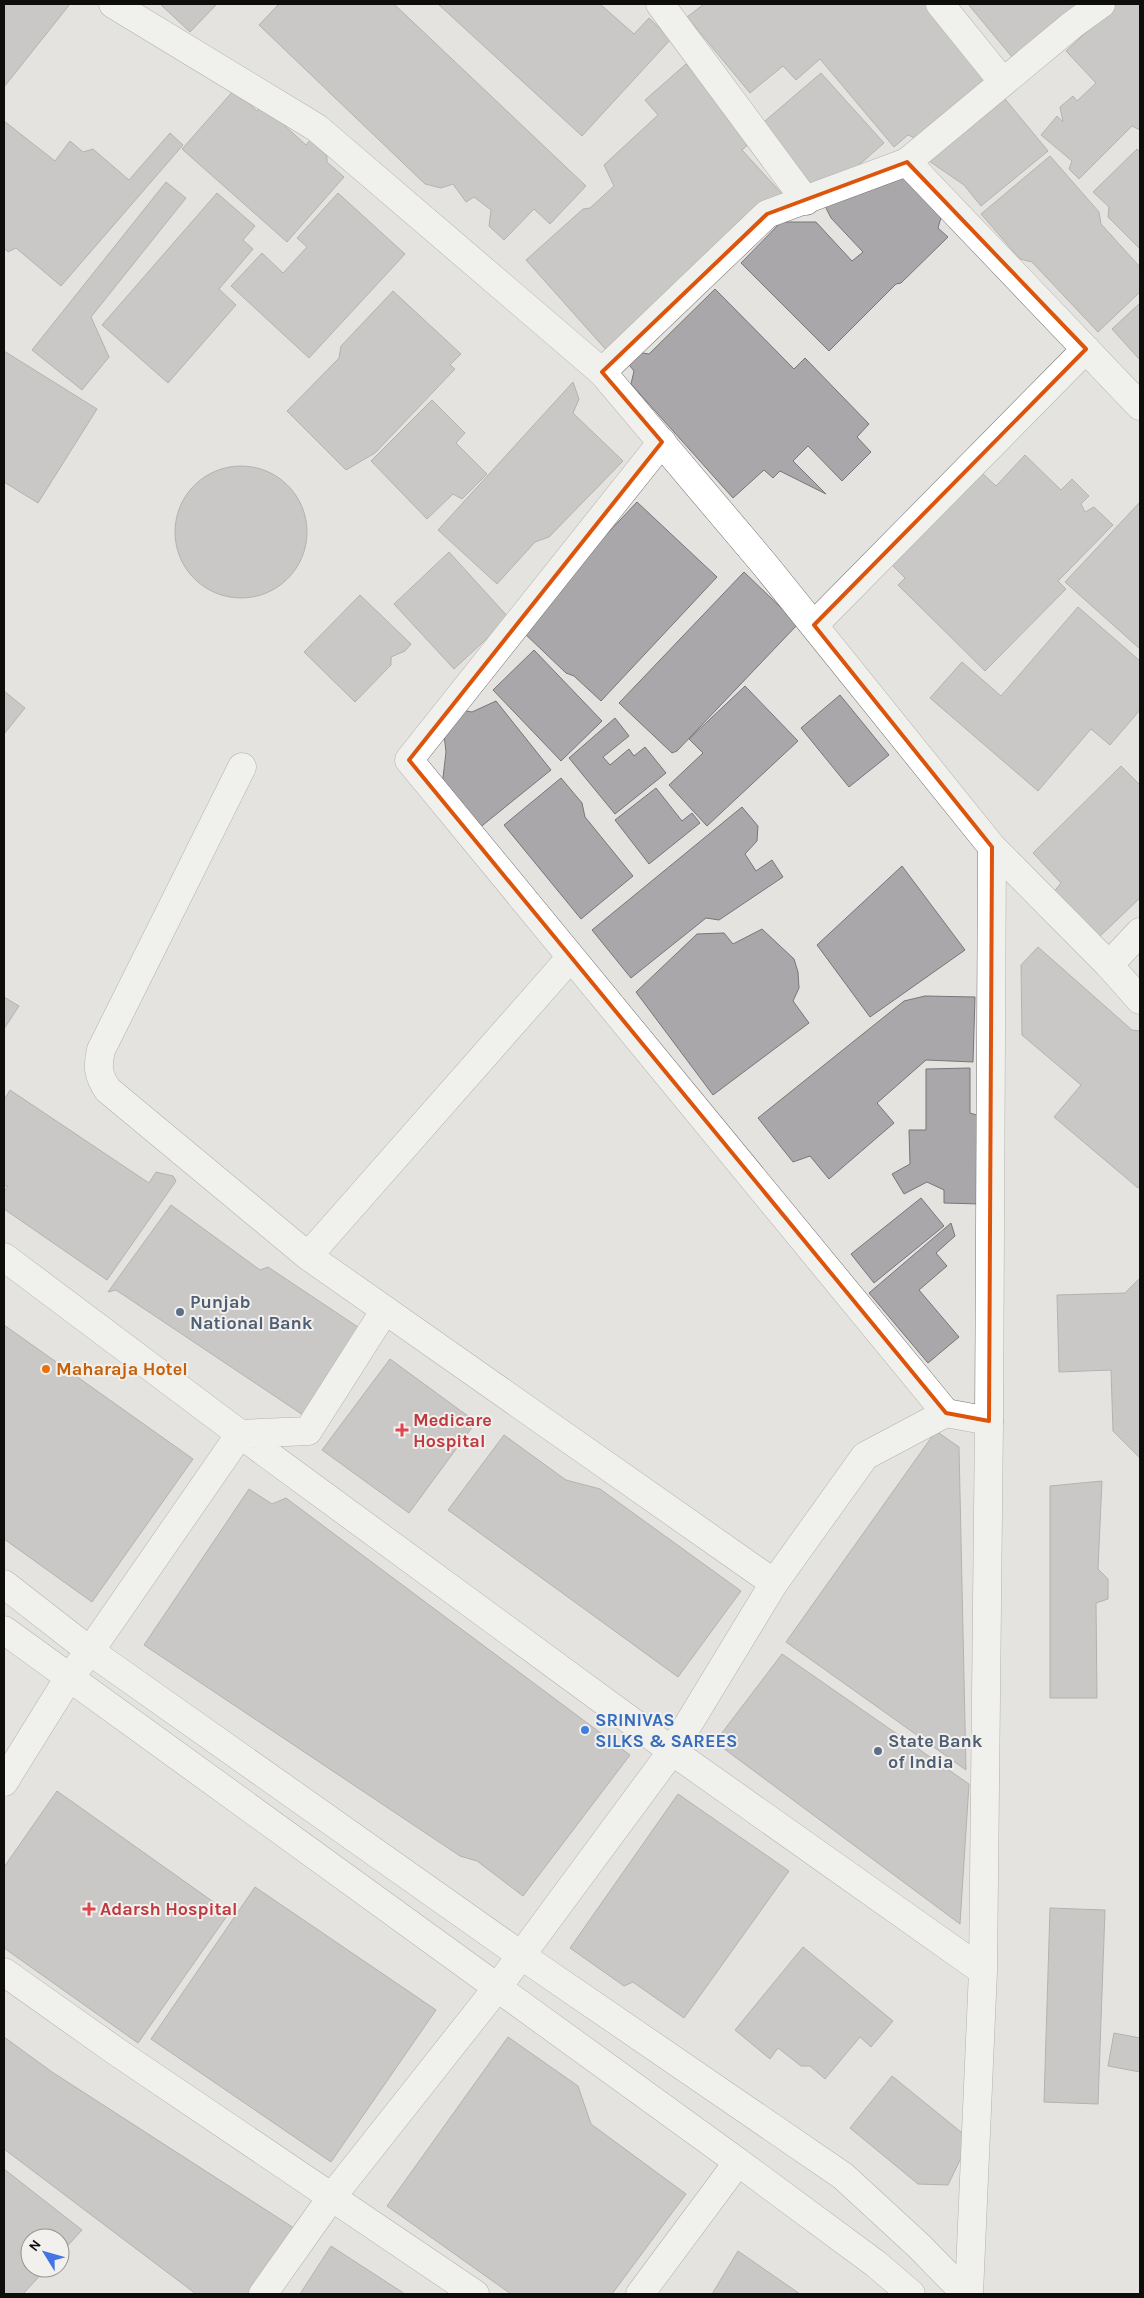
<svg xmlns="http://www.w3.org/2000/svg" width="1144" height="2298" font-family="Karla,sans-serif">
  <rect width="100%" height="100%" fill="#e4e3df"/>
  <path fill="#a9a7aa" stroke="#787679" d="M 4,4 L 70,4 L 4,87 Z
    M 160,4 L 217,4 L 190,32 Z
    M 279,4 L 394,4 L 586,186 L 550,224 L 534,209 L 504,240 L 489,226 L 491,210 L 474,197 L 466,202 L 453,184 L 441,188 L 425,184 L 259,25 Z
    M 438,4 L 600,4 L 634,34 L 649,18 L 671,39 L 582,136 Z
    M 704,4 L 930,4 L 994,81 L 922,141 L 908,135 L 894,147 L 820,59 L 796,80 L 783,66 L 750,93 L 687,17 Z
    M 968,4 L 1088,4 L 1017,63 Z
    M 1117,4 L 1140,4 L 1140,130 L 1132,126 L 1079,179 L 1069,169 L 1072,161 L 1041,135 L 1057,116 L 1063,122 L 1060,107 L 1073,96 L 1077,101 L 1096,83 L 1066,51 Z
    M 686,64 L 753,140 L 742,150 L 783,195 L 608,352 L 526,260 L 583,209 L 590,208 L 614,186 L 604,165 L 658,115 L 645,100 Z
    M 821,73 L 884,143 L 836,185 L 802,186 L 758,127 Z
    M 234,90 L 257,111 L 262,105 L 306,145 L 310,140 L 327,156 L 327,162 L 344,177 L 287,242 L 182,149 Z
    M 1005,99 L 1048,151 L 981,206 L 964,185 L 929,161 Z
    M 4,121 L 55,161 L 70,141 L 83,152 L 93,149 L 129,180 L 170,133 L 183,145 L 61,286 L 16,248 L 8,252 L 4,248 Z
    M 1137,149 L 1140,152 L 1140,249 L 1108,217 L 1109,207 L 1093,192 Z
    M 1050,156 L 1099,212 L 1101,224 L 1140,267 L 1140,292 L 1098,332 L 1032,262 L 1020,259 L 981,214 Z
    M 899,173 L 942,214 L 938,228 L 948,237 L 901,283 L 896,284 L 829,351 L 741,263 L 781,222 L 816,222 L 852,261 L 863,252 L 831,218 L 824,204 Z
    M 166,182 L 186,198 L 91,317 L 109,357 L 82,390 L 32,350 Z
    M 217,193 L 255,226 L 243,240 L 253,249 L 219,289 L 236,305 L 168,383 L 102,325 Z
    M 338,193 L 405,254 L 309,358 L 231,286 L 262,253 L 283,273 L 307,247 L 297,238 Z
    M 715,289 L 794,369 L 805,358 L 869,424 L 857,437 L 871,452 L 842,481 L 808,446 L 793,461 L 826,494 L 780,471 L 773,478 L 764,470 L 733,498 L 631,384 L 634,371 L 626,361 L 637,352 L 649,354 Z
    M 393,291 L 461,354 L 450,365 L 455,369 L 375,453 L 346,470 L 287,411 L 339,358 L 341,346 Z
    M 1140,303 L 1140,360 L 1112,329 Z
    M 4,351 L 97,409 L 38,503 L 4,482 Z
    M 573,382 L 579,399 L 573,413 L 623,461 L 549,537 L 535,542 L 497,584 L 438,530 Z
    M 432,400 L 465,433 L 456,443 L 487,474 L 462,499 L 453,494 L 427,519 L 371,461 Z
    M 1025,455 L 1061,490 L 1072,479 L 1089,496 L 1081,504 L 1085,512 L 1094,507 L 1113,525 L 1058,581 L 1066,589 L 985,671 L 898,585 L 905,578 L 890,563 L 980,471 L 996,486 Z
    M175 532a66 66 0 1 1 132 0a66 66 0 1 1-132 0Z
    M 637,502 L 717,577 L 601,701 L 574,676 L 566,673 L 522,631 L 539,606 Z
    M 1140,502 L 1140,649 L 1065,582 Z
    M 449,552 L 509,618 L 454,669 L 394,604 Z
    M 744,572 L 798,624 L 677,751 L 672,753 L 619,703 Z
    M 360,595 L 411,644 L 405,651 L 391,657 L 391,665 L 355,702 L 304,652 Z
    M 1078,607 L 1140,661 L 1140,710 L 1110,745 L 1091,729 L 1038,791 L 930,698 L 962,662 L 1001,696 Z
    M 534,650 L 602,721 L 561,761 L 493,690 Z
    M 745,686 L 798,741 L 707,826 L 669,785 L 703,753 L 689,739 Z
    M 4,691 L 25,708 L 4,734 Z
    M 840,695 L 889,755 L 849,787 L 801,728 Z
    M 496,701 L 551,770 L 478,829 L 442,786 L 446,752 L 443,726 L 461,710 L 472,712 Z
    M 615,718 L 629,736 L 603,757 L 610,765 L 629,749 L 634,756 L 645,747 L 666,773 L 615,814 L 569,758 Z
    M 1121,766 L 1140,785 L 1140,898 L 1096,940 L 1052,894 L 1061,883 L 1033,853 Z
    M 561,778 L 582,803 L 585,817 L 633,876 L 581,919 L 504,825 Z
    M 656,788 L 682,821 L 692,813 L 700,823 L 649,864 L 615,820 Z
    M 742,807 L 758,826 L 757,841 L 745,854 L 756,871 L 772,860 L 783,877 L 719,920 L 706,918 L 631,978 L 592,930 Z
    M 902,866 L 965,950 L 870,1017 L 817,945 Z
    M 762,929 L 794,959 L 798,972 L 799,988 L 793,1001 L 809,1023 L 713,1095 L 636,992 L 697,934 L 724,933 L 733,944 Z
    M 1038,947 L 1132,1030 L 1140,1031 L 1140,1185 L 1138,1188 L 1054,1117 L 1081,1085 L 1022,1035 L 1021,965 Z
    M 925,996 L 975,997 L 973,1062 L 926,1060 L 877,1103 L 894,1123 L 829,1179 L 810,1156 L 793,1162 L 758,1118 L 904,1001 Z
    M 4,997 L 19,1006 L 4,1029 Z
    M 970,1068 L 970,1113 L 983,1117 L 980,1204 L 944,1203 L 944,1190 L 927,1182 L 904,1194 L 892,1174 L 910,1164 L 909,1130 L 926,1130 L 926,1069 Z
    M 10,1090 L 149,1183 L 156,1172 L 173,1176 L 176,1181 L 107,1280 L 4,1209 L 4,1192 L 8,1186 L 4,1186 L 4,1100 Z
    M 921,1198 L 944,1226 L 874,1283 L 851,1254 Z
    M 171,1205 L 260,1270 L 268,1267 L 361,1329 L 303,1415 L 116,1290 L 108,1292 Z
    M 951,1223 L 955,1236 L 936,1253 L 947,1266 L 919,1290 L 959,1337 L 928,1363 L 869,1293 Z
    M 1140,1278 L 1140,1458 L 1113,1431 L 1111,1370 L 1059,1372 L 1057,1295 L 1125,1293 Z
    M 4,1325 L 193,1459 L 92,1602 L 4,1539 Z
    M 390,1359 L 476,1422 L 409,1513 L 322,1450 Z
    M 936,1431 L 959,1447 L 966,1770 L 786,1642 Z
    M 504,1435 L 566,1480 L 600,1489 L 741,1591 L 678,1677 L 448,1510 Z
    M 1102,1481 L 1098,1569 L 1108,1579 L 1108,1599 L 1096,1603 L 1097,1698 L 1050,1698 L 1050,1486 Z
    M 249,1489 L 272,1504 L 286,1498 L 630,1755 L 523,1896 L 477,1861 L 460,1856 L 144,1645 Z
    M 782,1654 L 969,1784 L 960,1924 L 715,1742 Z
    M 57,1791 L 229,1913 L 138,2043 L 4,1948 L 4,1867 Z
    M 678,1794 L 789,1871 L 684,2018 L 633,1982 L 624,1986 L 570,1948 Z
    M 255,1887 L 436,2010 L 331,2162 L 151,2039 Z
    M 1050,1908 L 1105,1910 L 1098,2104 L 1044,2102 Z
    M 803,1947 L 893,2021 L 871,2047 L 860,2037 L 825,2079 L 810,2066 L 801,2066 L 778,2048 L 770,2059 L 735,2030 Z
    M 1114,2033 L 1140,2038 L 1140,2072 L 1108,2066 Z
    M 4,2037 L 52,2072 L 297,2230 L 250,2294 L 196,2294 L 4,2149 Z
    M 508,2037 L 578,2086 L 591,2124 L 686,2194 L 612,2294 L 511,2294 L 387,2206 Z
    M 892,2076 L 966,2136 L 961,2158 L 948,2185 L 918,2184 L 850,2128 Z
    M 4,2169 L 82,2230 L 60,2254 L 60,2238 L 30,2238 L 30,2268 L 47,2268 L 23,2294 L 4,2294 Z
    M 331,2246 L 405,2294 L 300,2294 Z
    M 738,2251 L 800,2294 L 712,2294 Z"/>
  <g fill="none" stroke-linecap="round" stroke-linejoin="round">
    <defs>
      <path id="minor" d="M 660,4 L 806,201
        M 940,4 L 1003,82
        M 907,162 L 1140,406
        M 602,372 L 767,214 L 907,162 L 1072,25 L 1101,4
        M 662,442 L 409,760 L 946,1413
        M 814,625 L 1086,349
        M 242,767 L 101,1050 C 97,1066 98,1076 108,1090 L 308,1256
        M 571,957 L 308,1256 L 774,1583
        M 1109,965 L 1140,932
        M 4,1257 L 240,1434 L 672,1751 L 983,1971
        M 4,1782 L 68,1679 L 90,1651 L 240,1434 L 308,1431 L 385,1310
        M 4,1972 L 117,2052 L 475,2294
        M 263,2294 L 331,2198 L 497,1988
        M 640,2294 L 738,2162
        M 969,2294 L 983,1971 L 989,1421"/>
      <path id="tertiary" d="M 113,4 L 317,128 L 602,372 L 765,565 L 992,847 L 1109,965 L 1140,1000"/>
      <path id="primary" d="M 4,1584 L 90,1651 L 522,1956 L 843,2176 L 919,2246 L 966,2294
        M 4,1630 L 738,2162 L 876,2264 L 911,2294
        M 497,1988 L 672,1751 L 774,1583 L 865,1456 L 946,1413 L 989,1421 L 992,847"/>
    </defs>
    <use href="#minor" stroke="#777673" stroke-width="29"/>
    <use href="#tertiary" stroke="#777673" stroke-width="29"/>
    <use href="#primary" stroke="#777673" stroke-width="29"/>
    <use href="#minor" stroke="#fff" stroke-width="28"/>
    <use href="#tertiary" stroke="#fff" stroke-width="28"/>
    <use href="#primary" stroke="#fff" stroke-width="28"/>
  </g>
  <path d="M0 0H1144V2298H0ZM 907,162 L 1086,349 L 814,625 L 992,847 L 989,1421 L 946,1413 L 409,760 L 662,442 L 602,372 L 767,214 Z" fill="#e4e3df" fill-opacity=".55" fill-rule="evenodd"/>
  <path fill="none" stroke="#dd550c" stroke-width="4" stroke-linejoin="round" d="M 907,162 L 1086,349 L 814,625 L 992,847 L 989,1421 L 946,1413 L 409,760 L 662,442 L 602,372 L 767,214 Z"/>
  <g fill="#5c6f8a" stroke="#f1f0ec" stroke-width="2">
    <circle cx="180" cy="1312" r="5"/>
    <circle cx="878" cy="1751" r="5"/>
  </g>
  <circle fill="#e8710a" stroke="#f1f0ec" stroke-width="2" cx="46" cy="1369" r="5"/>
  <g fill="#e0444e" stroke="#f1f0ec" stroke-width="2">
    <path d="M399.5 1422.5h5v5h5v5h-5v5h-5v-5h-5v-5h5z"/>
    <path d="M86.5 1901.5h5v5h5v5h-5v5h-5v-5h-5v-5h5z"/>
  </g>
  <circle fill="#3f7fe0" stroke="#f1f0ec" stroke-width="2" cx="585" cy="1730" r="5"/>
  <g text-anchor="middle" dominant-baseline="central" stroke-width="4" stroke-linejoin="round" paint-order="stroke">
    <g font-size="18" font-weight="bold" fill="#4e5e75" stroke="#f1f0ec" text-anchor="start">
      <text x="190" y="1302">Punjab<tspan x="190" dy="21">National Bank</tspan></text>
      <text x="888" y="1741">State Bank<tspan x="888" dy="21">of India</tspan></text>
    </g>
    <g font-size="18" font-weight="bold" fill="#c56008" stroke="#f1f0ec" text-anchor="start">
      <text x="56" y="1369">Maharaja Hotel</text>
    </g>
    <g font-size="18" font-weight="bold" fill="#be3a42" stroke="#f1f0ec" text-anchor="start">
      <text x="413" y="1420">Medicare<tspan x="413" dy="21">Hospital</tspan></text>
      <text x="100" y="1909">Adarsh Hospital</text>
    </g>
    <g font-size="18" font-weight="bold" fill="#366cbe" stroke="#f1f0ec" text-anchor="start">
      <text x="595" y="1720">SRINIVAS<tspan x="595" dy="21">SILKS &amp; SAREES</tspan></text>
    </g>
  </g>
  <rect width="1144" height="2298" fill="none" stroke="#0e0d0c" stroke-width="10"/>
  <g transform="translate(45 2253) rotate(307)"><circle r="24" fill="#f1f0ec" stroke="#969592"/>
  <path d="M0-4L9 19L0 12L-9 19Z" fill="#4474e5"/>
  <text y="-8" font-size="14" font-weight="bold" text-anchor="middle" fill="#0e0d0c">N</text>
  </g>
</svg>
